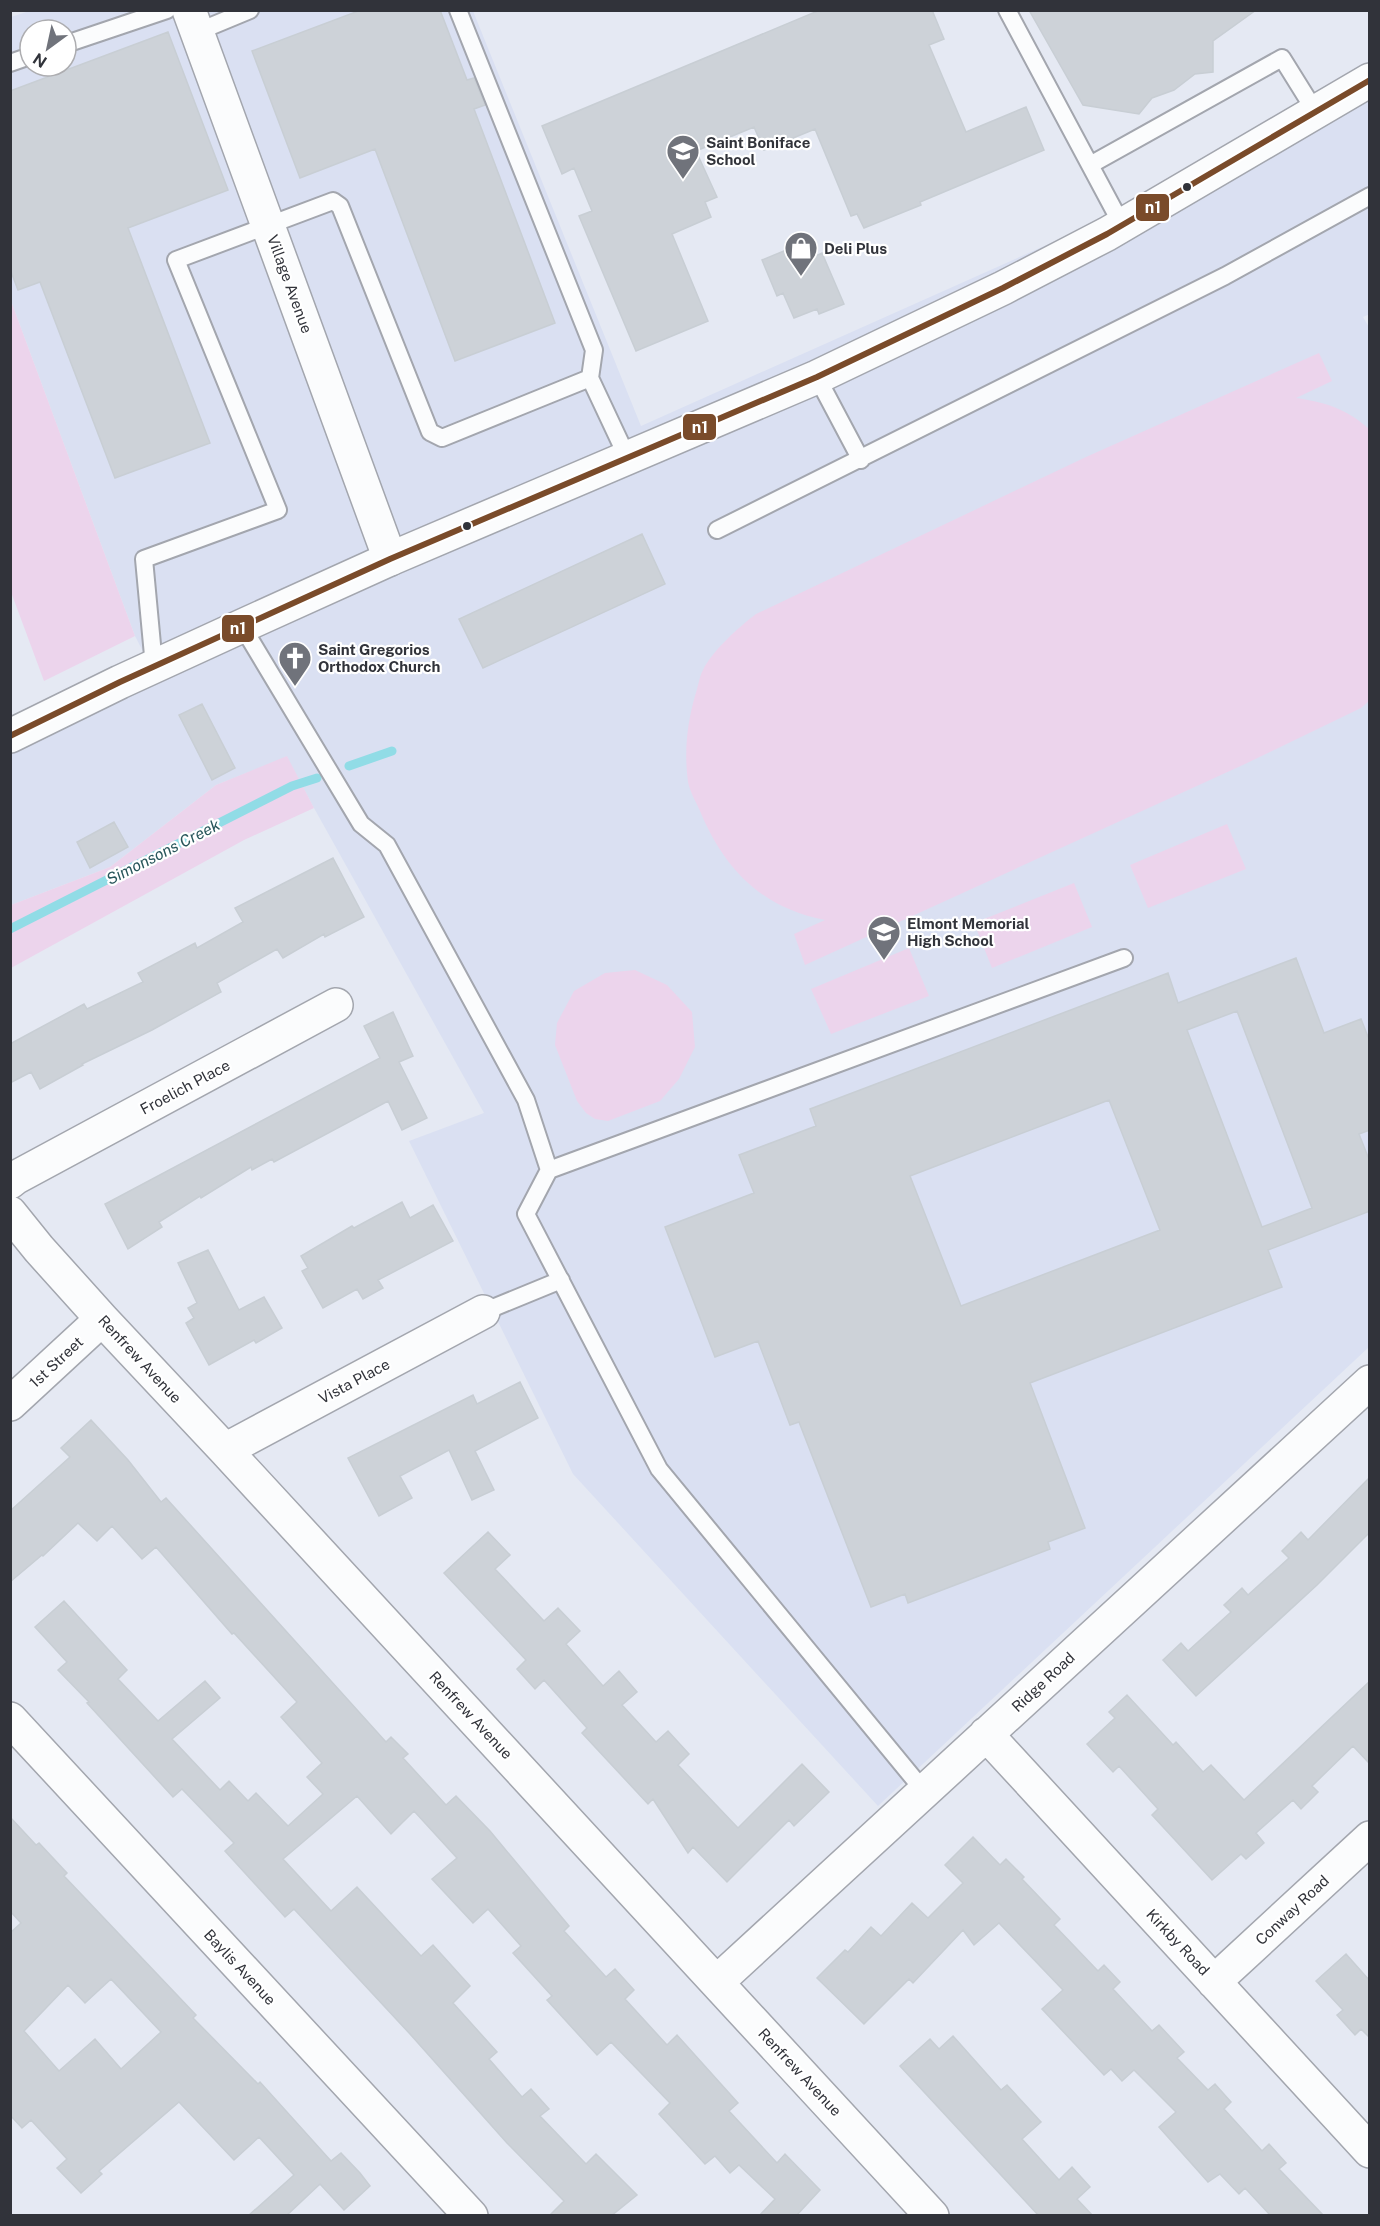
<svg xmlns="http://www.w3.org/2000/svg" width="1380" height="2226" font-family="'Public Sans',sans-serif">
  <rect width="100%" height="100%" fill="#e5e9f3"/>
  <path fill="#dae0f2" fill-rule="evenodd" d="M 29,11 L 473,11 L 641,426 L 1080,230 L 1369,64 L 1370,314 L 1363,317 L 1370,329 L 1369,1347 L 878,1806 L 573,1474 L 409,1141 L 484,1113 L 314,808 L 287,757 L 216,785 L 110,867 L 11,905 L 11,733 L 150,665 L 135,636 L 11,301 L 11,17 ZM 30,30 L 66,30 L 66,66 L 30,66 Z"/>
  <path fill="#ecd4ec" d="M 11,301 L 135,636 L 44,681 L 11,592 Z
    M 1319,353 L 1332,381 L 1296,398 C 1325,402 1347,409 1369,429 L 1369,701 L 1361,708 L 1245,764 L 805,965 L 794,934 L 825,920 C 762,908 724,869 700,811 C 696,802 690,792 688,782 C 684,752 687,724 695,696 C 698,688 699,677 703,670 C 712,651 740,626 756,614 L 1086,457 Z
    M 287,756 L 314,808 L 244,840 L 11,968 L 11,905 L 110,867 L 216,785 Z
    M 1227,824 L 1246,869 L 1148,908 L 1130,865 Z
    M 1074,883 L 1092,927 L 992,968 L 974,923 Z
    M 909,948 L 929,996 L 831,1034 L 811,989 Z
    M 635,970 L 667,985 L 692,1012 L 695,1047 L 679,1079 L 660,1101 L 608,1121 L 595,1119 L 586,1113 L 577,1101 L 555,1045 L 557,1023 L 574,991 L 605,973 Z"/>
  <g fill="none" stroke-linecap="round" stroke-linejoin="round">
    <path stroke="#91dce6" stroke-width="9" d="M 349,766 L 392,751
      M 10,929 L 292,786 L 317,778"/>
  </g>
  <path fill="#cdd2d8" stroke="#c8ced4" stroke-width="1.5" fill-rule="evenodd" d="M 361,10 L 440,10 L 467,80 L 474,78 L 485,105 L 474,109 L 555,323 L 455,361 L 375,149 L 300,178 L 252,51 Z
    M 820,10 L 932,10 L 944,39 L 929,45 L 966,132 L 1026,107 L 1044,150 L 920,202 L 921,205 L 864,228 L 857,214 L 851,216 L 815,129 L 764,150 L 754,127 L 696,151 L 717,197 L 705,202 L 711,217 L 672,234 L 708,321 L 636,351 L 579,216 L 592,211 L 574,168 L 562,174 L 542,126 Z
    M 1029,10 L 1256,10 L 1213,41 L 1213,72 L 1195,74 L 1174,90 L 1152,98 L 1139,114 L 1083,105 Z
    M 168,32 L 228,190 L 128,228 L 210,443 L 115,478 L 40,282 L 18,290 L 10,269 L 10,91 Z
    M 796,246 L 803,262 L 822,253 L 844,304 L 819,314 L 817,309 L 794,318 L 783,293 L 777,296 L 762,260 Z
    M 642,534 L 665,584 L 483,668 L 459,619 Z
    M 202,704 L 235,768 L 212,780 L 179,715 Z
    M 114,822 L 128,847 L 90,868 L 77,842 Z
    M 333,858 L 364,917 L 325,937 L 324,934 L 283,958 L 277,949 L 217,983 L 221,992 L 152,1030 L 82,1064 L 83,1065 L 40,1089 L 31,1072 L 10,1083 L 10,1044 L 84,1004 L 87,1009 L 143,982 L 138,973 L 195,943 L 197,948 L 243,922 L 235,908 Z
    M 1296,958 L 1324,1033 L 1361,1019 L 1370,1042 L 1370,1130 L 1359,1134 L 1370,1162 L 1370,1211 L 1268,1250 L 1282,1287 L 1030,1383 L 1085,1528 L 1048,1542 L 1050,1549 L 908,1603 L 905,1594 L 871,1607 L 799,1422 L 790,1425 L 758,1341 L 715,1357 L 665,1227 L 754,1193 L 739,1155 L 816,1126 L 810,1109 L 1168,973 L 1178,1003 ZM 1237,1011 L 1312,1208 L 1262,1227 L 1187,1030 ZM 1109,1100 L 1160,1230 L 961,1306 L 910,1176 Z
    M 393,1012 L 413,1056 L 399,1062 L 427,1118 L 402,1130 L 388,1101 L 274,1162 L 272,1159 L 252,1170 L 251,1167 L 201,1198 L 200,1196 L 159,1222 L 162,1227 L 128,1249 L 105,1204 L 380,1058 L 364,1026 Z
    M 402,1202 L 410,1218 L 433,1205 L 453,1241 L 378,1280 L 383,1288 L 363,1299 L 357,1289 L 323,1308 L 302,1271 L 308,1268 L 301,1256 L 352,1226 L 354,1228 Z
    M 208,1250 L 239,1310 L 264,1297 L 282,1328 L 256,1343 L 254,1340 L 209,1365 L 186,1323 L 194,1318 L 188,1308 L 197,1303 L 178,1263 Z
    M 520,1382 L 538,1418 L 475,1451 L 494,1490 L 472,1500 L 449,1450 L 400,1476 L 412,1498 L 379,1516 L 348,1458 L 473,1395 L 477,1404 Z
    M 91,1420 L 128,1460 L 161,1502 L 166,1498 L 386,1742 L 391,1737 L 408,1754 L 403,1758 L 446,1805 L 456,1796 L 490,1831 L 569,1926 L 564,1931 L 606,1977 L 615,1969 L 634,1990 L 625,1999 L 667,2045 L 677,2035 L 738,2103 L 729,2111 L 777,2163 L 785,2154 L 820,2190 L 796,2216 L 759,2216 L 775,2199 L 739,2165 L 730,2173 L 715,2156 L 705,2164 L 659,2114 L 670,2103 L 611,2042 L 597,2055 L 547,2000 L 552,1996 L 513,1953 L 521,1946 L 488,1909 L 473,1923 L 432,1879 L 457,1858 L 414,1811 L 391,1834 L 357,1796 L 283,1859 L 331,1911 L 357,1887 L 421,1956 L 433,1945 L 470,1986 L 453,2003 L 497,2052 L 489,2059 L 522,2097 L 531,2089 L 549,2109 L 540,2116 L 586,2164 L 596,2154 L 637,2195 L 611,2216 L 549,2216 L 564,2201 L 507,2143 L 410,2034 L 294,1909 L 285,1917 L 225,1851 L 234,1843 L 182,1789 L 173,1797 L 87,1703 L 89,1702 L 58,1670 L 67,1662 L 35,1627 L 64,1601 L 127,1670 L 118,1679 L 158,1721 L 205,1681 L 220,1698 L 172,1739 L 220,1790 L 229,1781 L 248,1801 L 256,1793 L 288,1826 L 323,1794 L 307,1777 L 322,1763 L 281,1717 L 297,1702 L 234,1633 L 232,1634 L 156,1547 L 142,1559 L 112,1526 L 97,1541 L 78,1523 L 43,1556 L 42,1555 L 10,1582 L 10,1511 L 70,1457 L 61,1448 Z
    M 1370,1477 L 1370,1532 L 1317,1585 L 1196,1696 L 1163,1660 L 1181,1643 L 1188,1651 L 1231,1612 L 1224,1605 L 1242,1588 L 1248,1595 L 1289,1558 L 1282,1551 L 1301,1532 L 1308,1540 Z
    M 488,1532 L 510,1555 L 495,1569 L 544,1621 L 558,1608 L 580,1631 L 566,1644 L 603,1686 L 619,1671 L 637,1692 L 622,1705 L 656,1742 L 668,1731 L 689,1754 L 678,1765 L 738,1828 L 802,1764 L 829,1792 L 794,1826 L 789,1820 L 727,1882 L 693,1847 L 688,1853 L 653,1799 L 648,1804 L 582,1733 L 587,1728 L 544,1680 L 535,1689 L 517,1669 L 526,1660 L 444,1573 Z
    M 1370,1681 L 1370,1764 L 1353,1746 L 1312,1786 L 1318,1792 L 1301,1809 L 1293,1800 L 1256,1833 L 1264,1843 L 1246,1859 L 1241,1854 L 1212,1880 L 1152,1815 L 1158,1809 L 1119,1766 L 1113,1772 L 1087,1744 L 1115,1718 L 1109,1712 L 1127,1695 L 1173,1745 L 1176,1742 L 1203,1772 L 1211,1765 L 1244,1800 Z
    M 10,1817 L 36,1845 L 39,1843 L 67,1873 L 64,1876 L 196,2015 L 193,2018 L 258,2084 L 260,2082 L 331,2161 L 341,2153 L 360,2173 L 370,2186 L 344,2210 L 320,2184 L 286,2216 L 248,2216 L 294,2175 L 259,2137 L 234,2160 L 179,2102 L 99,2171 L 102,2174 L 81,2193 L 57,2168 L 67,2159 L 31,2120 L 22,2128 L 10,2115 L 10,1933 L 21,1923 L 10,1911 ZM 111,1979 L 161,2032 L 121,2069 L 95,2039 L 59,2071 L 24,2031 L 68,1985 L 85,2003 Z
    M 973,1837 L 1000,1865 L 1006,1859 L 1024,1877 L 1022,1879 L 1060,1919 L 1054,1925 L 1098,1971 L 1104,1965 L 1120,1982 L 1113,1989 L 1152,2031 L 1159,2025 L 1184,2052 L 1177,2058 L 1208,2090 L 1215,2084 L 1231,2102 L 1224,2109 L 1262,2151 L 1269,2144 L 1286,2163 L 1279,2169 L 1324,2216 L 1271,2216 L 1245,2188 L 1239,2194 L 1220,2174 L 1208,2182 L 1159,2127 L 1176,2112 L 1134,2070 L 1122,2081 L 1111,2069 L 1104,2075 L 1042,2009 L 1063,1990 L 999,1923 L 974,1945 L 963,1930 L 913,1983 L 909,1979 L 864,2024 L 817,1978 L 845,1950 L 848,1952 L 871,1927 L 881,1936 L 912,1903 L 928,1918 L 963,1883 L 945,1865 Z
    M 1346,1954 L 1370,1981 L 1370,2038 L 1361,2029 L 1355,2035 L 1337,2015 L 1343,2010 L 1316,1981 Z
    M 953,2036 L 1001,2090 L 1007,2085 L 1041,2122 L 1022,2139 L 1059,2180 L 1072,2167 L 1090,2187 L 1077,2199 L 1093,2216 L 1039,2216 L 900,2066 L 930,2039 L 939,2049 Z"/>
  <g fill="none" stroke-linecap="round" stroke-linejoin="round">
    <defs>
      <path id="lane" d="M 458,10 L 594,350 L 590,378
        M 1007,10 L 1122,225
        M 197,32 L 250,10
        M 66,44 L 167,10
        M 10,63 L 30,56
        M 1090,165 L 1282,58 L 1315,111
        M 817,377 L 861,460
        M 717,530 L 1225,276 L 1370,196
        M 242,626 L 361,824 L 387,845 L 526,1100 L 549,1170 L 526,1214 L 659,1469 L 924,1791
        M 154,666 L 144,559 L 278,510 L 176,260 L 333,201 L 340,206 L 430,432 L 442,438 L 590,378 L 628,459
        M 549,1170 L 1124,958
        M 483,1312 L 561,1280"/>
      <path id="street" d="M 189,10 L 390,559
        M 10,1182 L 15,1178 L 336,1005
        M 10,1213 L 39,1249 L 102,1319 L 225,1450 L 932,2216
        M 10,1404 L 102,1319
        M 225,1450 L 483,1312
        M 10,1719 L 471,2216
        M 986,1734 L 1370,2151
        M 717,1982 L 1370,1382
        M 1214,1982 L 1370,1838"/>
      <path id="secondary" d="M 10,736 L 120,682 L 242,626 L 390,559 L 817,377 L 1003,288 L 1107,234 L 1370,80"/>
    </defs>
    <use href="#lane" stroke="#a3a6ae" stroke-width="20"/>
    <use href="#street" stroke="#a3a6ae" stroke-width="36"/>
    <use href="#secondary" stroke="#a3a6ae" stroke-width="36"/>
    <use href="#lane" stroke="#fbfcfd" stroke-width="16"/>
    <use href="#street" stroke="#fbfcfd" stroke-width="33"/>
    <use href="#secondary" stroke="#fbfcfd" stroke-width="33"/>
    <defs>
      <path id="bus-1" d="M 10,736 L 120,682 L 390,559 L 817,377 L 1003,288 L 1107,234 L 1370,80"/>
    </defs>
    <use href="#bus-1" stroke="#fff" stroke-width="10"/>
    <use href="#bus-1" stroke="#7a4b2a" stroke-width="6"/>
  </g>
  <defs>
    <symbol id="school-pin" viewBox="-11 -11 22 30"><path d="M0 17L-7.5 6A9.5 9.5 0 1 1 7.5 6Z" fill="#70737b" stroke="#fff"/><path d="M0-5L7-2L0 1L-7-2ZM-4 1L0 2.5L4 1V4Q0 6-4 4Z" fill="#fff"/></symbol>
    <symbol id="shop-pin" viewBox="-11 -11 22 30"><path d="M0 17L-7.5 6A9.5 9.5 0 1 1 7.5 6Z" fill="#70737b" stroke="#fff"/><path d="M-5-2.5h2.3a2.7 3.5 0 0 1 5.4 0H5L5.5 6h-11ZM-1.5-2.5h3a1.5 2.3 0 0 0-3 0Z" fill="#fff"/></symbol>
    <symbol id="church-pin" viewBox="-11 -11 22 30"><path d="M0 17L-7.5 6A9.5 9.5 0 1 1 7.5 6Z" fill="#70737b" stroke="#fff"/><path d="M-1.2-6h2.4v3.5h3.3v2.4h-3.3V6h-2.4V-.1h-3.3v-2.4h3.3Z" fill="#fff"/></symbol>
  </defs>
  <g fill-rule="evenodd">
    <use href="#school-pin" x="664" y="132" width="38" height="52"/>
    <use href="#shop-pin" x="782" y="229" width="38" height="52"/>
    <use href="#church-pin" x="276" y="639" width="38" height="52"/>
    <use href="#school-pin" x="865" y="913" width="38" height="52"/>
  </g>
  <g fill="#31333a" stroke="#fff" stroke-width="2">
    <circle cx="1187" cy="187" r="5"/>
    <circle cx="467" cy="526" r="5"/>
  </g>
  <g text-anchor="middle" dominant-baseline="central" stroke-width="4.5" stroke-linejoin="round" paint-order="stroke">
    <g font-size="15" font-weight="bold" fill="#31333a" stroke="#fff" text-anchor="start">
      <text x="706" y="142">Saint Boniface<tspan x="706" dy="17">School</tspan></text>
      <text x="824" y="248">Deli Plus</text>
      <text x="318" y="649">Saint Gregorios<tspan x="318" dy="17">Orthodox Church</tspan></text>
      <text x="907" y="923">Elmont Memorial<tspan x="907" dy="17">High School</tspan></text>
    </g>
    <g font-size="15" fill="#31333a" stroke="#fff">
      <text transform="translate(290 284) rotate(70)">Village Avenue</text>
      <text transform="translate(185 1087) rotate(-28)">Froelich Place</text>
      <text transform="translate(140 1359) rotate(47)">Renfrew Avenue</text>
      <text transform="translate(56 1362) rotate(-43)">1st Street</text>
      <text transform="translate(354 1381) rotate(-28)">Vista Place</text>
      <text transform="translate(1043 1682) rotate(-43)">Ridge Road</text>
      <text transform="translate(471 1715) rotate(47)">Renfrew Avenue</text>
      <text transform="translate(1292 1910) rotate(-43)">Conway Road</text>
      <text transform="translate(1178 1942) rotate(47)">Kirkby Road</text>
      <text transform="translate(240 1967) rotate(47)">Baylis Avenue</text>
      <text transform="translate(800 2072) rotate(47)">Renfrew Avenue</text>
    </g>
    <g font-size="16" font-style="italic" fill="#28565b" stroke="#fff">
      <text transform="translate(163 852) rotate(-27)">Simonsons Creek</text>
    </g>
  </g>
  <g stroke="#fff" stroke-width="2">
    <rect x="1135" y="193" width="35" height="29" rx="6" fill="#7a4b2a"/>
    <rect x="682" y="413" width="35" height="28" rx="6" fill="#7a4b2a"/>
    <rect x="221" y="614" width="34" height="29" rx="6" fill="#7a4b2a"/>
  </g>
  <g font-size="16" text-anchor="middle" font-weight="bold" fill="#fff">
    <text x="1153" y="213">n1</text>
    <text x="700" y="433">n1</text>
    <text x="238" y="634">n1</text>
  </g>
  <rect width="1380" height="2226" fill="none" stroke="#31333a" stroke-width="24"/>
  <g transform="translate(48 48) rotate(213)"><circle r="28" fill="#ffffff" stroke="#adadb0" stroke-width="1.5"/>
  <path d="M0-4.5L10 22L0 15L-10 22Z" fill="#70737b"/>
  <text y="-9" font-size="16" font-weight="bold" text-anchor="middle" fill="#31333a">N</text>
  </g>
</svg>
